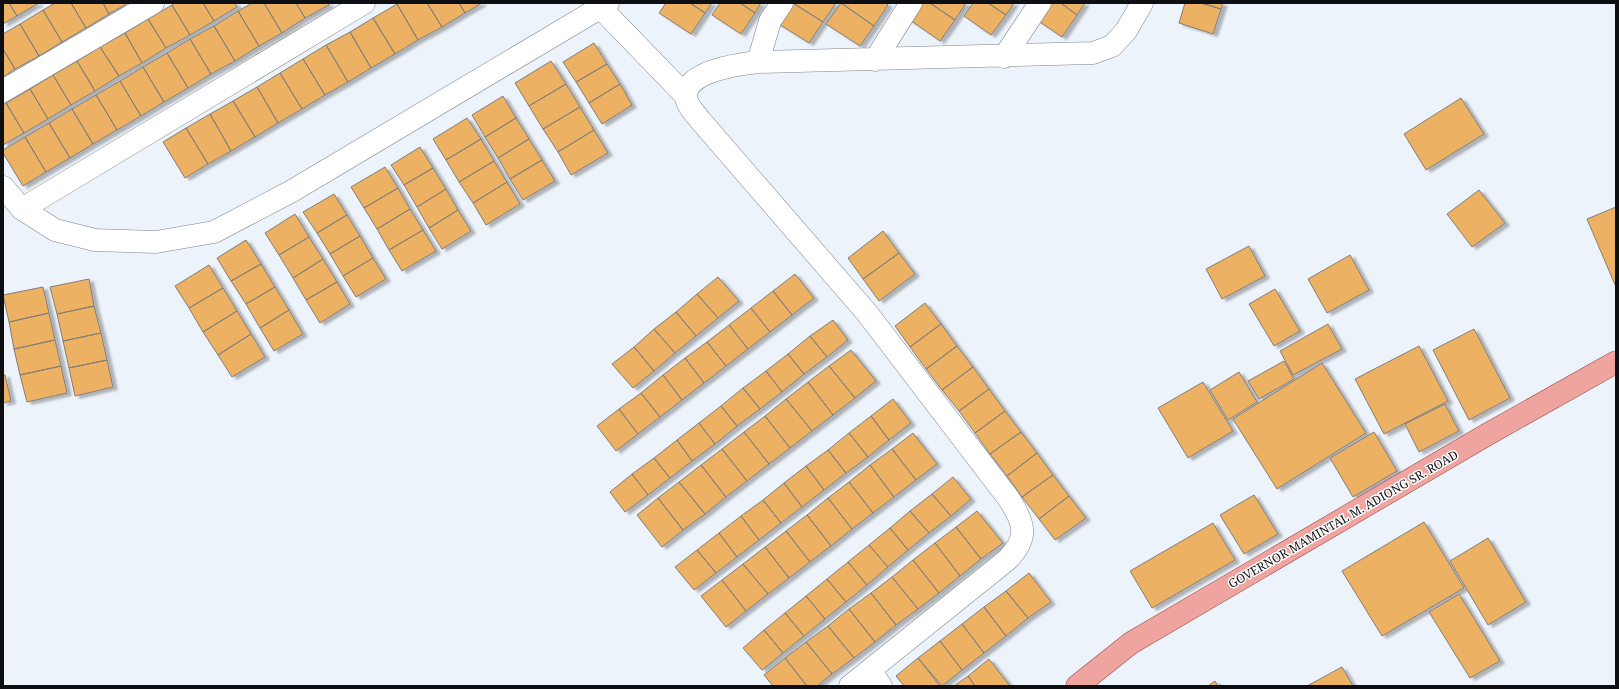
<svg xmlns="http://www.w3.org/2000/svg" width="1619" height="689" font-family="'Noto Serif',serif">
  <defs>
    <filter id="shadow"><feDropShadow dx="4.5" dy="2.5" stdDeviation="1" flood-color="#0004"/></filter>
  </defs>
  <rect width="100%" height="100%" fill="#edf3fa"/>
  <path fill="#ecb163" stroke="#827d77" filter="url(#shadow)" d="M 3,3 L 9,3 L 17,16 L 3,24 Z
    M 9,3 L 39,3 L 17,16 Z
    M 55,3 L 71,3 L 86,28 L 62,42 L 43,10 Z
    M 71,3 L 103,3 L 109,14 L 86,28 Z
    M 103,3 L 128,3 L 109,14 Z
    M 175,3 L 203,3 L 214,21 L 190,35 L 172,5 Z
    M 203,3 L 235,3 L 237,7 L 214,21 Z
    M 252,3 L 264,3 L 282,33 L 259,46 L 238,11 Z
    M 264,3 L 296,3 L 305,18 L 282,33 Z
    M 296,3 L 328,3 L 329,5 L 305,18 Z
    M 399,3 L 427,3 L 442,27 L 418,40 L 397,4 Z
    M 427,3 L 459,3 L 465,13 L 442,27 Z
    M 459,3 L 482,3 L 465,13 Z
    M 666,3 L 690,3 L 705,13 L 691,34 L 659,13 Z
    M 690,3 L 712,3 L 705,13 Z
    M 720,3 L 740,3 L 755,13 L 741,34 L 712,15 Z
    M 740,3 L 761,3 L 755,13 Z
    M 793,3 L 823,22 L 809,43 L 777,23 Z
    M 793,3 L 836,3 L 823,22 Z
    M 841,3 L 874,26 L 860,46 L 826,24 Z
    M 841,3 L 885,3 L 888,5 L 874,26 Z
    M 917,3 L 930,3 L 955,20 L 940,41 L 907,18 Z
    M 930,3 L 966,3 L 955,20 Z
    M 973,3 L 988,3 L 1006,15 L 991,35 L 964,16 Z
    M 988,3 L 1014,3 L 1006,15 Z
    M 1044,3 L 1061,3 L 1077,15 L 1062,37 L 1034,18 Z
    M 1061,3 L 1085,3 L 1077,15 Z
    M 1185,3 L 1201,3 L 1221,9 L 1213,34 L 1179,23 Z
    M 1201,3 L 1223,3 L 1221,9 Z
    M 397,4 L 418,40 L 395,54 L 373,18 Z
    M 172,5 L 190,35 L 166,48 L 148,19 Z
    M 43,10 L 62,42 L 39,56 L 20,24 Z
    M 238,11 L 259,46 L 235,61 L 214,26 Z
    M 373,18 L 395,54 L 371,68 L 350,32 Z
    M 148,19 L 166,48 L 142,63 L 125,33 Z
    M 20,24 L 39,56 L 15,69 L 3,49 L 3,34 Z
    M 214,26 L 235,61 L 211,74 L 190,39 Z
    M 350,32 L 371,68 L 348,82 L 326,45 Z
    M 125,33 L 142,63 L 119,76 L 100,47 Z
    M 190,39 L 211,74 L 188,88 L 167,53 Z
    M 594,43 L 607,64 L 576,82 L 563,62 Z
    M 326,45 L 348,82 L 325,95 L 303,59 Z
    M 100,47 L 119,76 L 95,91 L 77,61 Z
    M 3,49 L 15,69 L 3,77 Z
    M 167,53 L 188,88 L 164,102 L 143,67 Z
    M 303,59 L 325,95 L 302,109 L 280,73 Z
    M 77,61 L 95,91 L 71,105 L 53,75 Z
    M 551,61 L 566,84 L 529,106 L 515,83 Z
    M 607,64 L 620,84 L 589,103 L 576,82 Z
    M 143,67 L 164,102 L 141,116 L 120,81 Z
    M 280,73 L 302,109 L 278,123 L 257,87 Z
    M 53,75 L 71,105 L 48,119 L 30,89 Z
    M 120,81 L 141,116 L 117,130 L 96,95 Z
    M 566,84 L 580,107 L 543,129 L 529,106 Z
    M 620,84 L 632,105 L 602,124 L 589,103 Z
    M 257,87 L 278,123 L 255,137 L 233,101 Z
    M 30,89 L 48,119 L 24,133 L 6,103 Z
    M 96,95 L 117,130 L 93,144 L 72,109 Z
    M 503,96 L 516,118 L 485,137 L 472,115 Z
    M 1461,98 L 1484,134 L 1426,170 L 1404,134 Z
    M 233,101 L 255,137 L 231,151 L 210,114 Z
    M 6,103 L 24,133 L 3,145 L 3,105 Z
    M 580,107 L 594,130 L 558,152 L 543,129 Z
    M 72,109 L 93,144 L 70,158 L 49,123 Z
    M 210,114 L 231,151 L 208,164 L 186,128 Z
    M 467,118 L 481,139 L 446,160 L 433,139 Z
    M 516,118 L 529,139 L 498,158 L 485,137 Z
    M 49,123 L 70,158 L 46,172 L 25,137 Z
    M 186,128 L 208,164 L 185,178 L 163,142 Z
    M 594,130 L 608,153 L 571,175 L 558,152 Z
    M 25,137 L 46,172 L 23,186 L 3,153 L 3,150 Z
    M 481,139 L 494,161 L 459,182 L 446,160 Z
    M 529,139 L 542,160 L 510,179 L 498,158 Z
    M 420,147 L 433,168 L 404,185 L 391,165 Z
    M 542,160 L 555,181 L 523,200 L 510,179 Z
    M 494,161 L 507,182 L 473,203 L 459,182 Z
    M 385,167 L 398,188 L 364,208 L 351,187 Z
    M 433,168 L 446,189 L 417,207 L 404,185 Z
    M 507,182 L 520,204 L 486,225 L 473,203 Z
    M 398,188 L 410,209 L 377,229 L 364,208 Z
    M 446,189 L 458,210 L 429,228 L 417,207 Z
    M 1479,190 L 1505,223 L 1472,247 L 1447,214 Z
    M 334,194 L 347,215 L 317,233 L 303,212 Z
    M 1616,207 L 1616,287 L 1587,219 Z
    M 410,209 L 423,230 L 389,250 L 377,229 Z
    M 458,210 L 471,231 L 442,249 L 429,228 Z
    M 295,214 L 309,237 L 279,255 L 265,233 Z
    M 347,215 L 360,236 L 330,254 L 317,233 Z
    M 423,230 L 436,251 L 402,271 L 389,250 Z
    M 883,231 L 899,253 L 863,279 L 848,258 Z
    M 360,236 L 373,258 L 343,276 L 330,254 Z
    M 309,237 L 323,259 L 293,278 L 279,255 Z
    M 246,240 L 261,264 L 231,281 L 217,258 Z
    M 1249,246 L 1265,276 L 1222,299 L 1206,269 Z
    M 899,253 L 915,274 L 879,301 L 863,279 Z
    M 1350,255 L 1369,290 L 1327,313 L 1308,279 Z
    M 373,258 L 386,279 L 356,297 L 343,276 Z
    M 323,259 L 337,282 L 306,300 L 293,278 Z
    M 261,264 L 275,287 L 246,304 L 231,281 Z
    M 209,265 L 223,288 L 189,308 L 175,286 Z
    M 795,274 L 814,298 L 792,315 L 773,291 Z
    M 718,277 L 739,301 L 718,318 L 697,294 Z
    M 89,279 L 94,306 L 57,314 L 50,287 Z
    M 337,282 L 350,304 L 320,323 L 306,300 Z
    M 43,287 L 49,313 L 9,322 L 3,295 Z
    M 275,287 L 289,310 L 260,328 L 246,304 Z
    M 223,288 L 237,311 L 203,332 L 189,308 Z
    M 1275,289 L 1300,331 L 1274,346 L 1249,304 Z
    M 773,291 L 792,315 L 770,332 L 751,308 Z
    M 697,294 L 718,318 L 696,336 L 676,312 Z
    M 925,303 L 941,324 L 910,347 L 895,326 Z
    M 94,306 L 101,333 L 63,341 L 57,314 Z
    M 751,308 L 770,332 L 748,349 L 729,325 Z
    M 289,310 L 303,334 L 274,351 L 260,328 Z
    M 237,311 L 251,334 L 218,355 L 203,332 Z
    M 676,312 L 696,336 L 675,353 L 654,329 Z
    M 49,313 L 55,340 L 14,349 L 9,322 Z
    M 833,320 L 848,340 L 827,357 L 810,336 Z
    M 941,324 L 957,346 L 926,369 L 910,347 Z
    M 1328,324 L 1342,349 L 1293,375 L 1280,351 Z
    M 729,325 L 748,349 L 726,366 L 707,342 Z
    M 654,329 L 675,353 L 654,371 L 634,347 Z
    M 1474,329 L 1510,398 L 1469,420 L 1433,350 Z
    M 101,333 L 107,360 L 69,368 L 63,341 Z
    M 251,334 L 265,357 L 232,377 L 218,355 Z
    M 810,336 L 827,357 L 804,374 L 788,354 Z
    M 55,340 L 61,366 L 20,375 L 14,349 Z
    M 707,342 L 726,366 L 704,383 L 685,358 Z
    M 957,346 L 973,367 L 942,390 L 926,369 Z
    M 1419,346 L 1448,401 L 1384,434 L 1355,379 Z
    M 634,347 L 654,371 L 633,388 L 612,364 Z
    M 851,350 L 876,381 L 855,398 L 829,366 Z
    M 788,354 L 804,374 L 782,392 L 766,371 Z
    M 685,358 L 704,383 L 682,400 L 663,375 Z
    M 107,360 L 113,387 L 75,396 L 69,368 Z
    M 1284,361 L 1294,379 L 1259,399 L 1248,381 Z
    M 1322,363 L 1366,433 L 1277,489 L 1233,419 Z
    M 61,366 L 67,393 L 27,402 L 20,375 Z
    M 829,366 L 855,398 L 833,415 L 808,382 Z
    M 973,367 L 989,389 L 959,411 L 942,390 Z
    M 766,371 L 782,392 L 760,409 L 743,388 Z
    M 1239,372 L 1257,402 L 1228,420 L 1210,390 Z
    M 3,375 L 5,375 L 11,401 L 3,403 Z
    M 663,375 L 682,400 L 660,417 L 641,393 Z
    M 808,382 L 833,415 L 812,431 L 786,399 Z
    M 1203,382 L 1233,431 L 1188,458 L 1158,408 Z
    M 743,388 L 760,409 L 737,426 L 721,406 Z
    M 989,389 L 1005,411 L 975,433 L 959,411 Z
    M 641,393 L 660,417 L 638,434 L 619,409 Z
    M 786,399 L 812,431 L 790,448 L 765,416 Z
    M 893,399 L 911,423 L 889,440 L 871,416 Z
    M 1445,404 L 1459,431 L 1419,452 L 1405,424 Z
    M 721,406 L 737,426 L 715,444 L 699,423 Z
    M 619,409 L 638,434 L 616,451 L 597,426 Z
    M 1005,411 L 1021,432 L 990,454 L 975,433 Z
    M 765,416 L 790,448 L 769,464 L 744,432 Z
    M 871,416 L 889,440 L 868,457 L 849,433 Z
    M 699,423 L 715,444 L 692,461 L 677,440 Z
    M 744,432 L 769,464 L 747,481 L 722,449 Z
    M 1021,432 L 1037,453 L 1007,476 L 990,454 Z
    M 1374,432 L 1397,471 L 1353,497 L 1330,458 Z
    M 849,433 L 868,457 L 846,473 L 828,450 Z
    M 913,433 L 937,464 L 916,480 L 892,449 Z
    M 677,440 L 692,461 L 670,478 L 654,458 Z
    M 722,449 L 747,481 L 726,497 L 701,465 Z
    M 892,449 L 916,480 L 894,497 L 870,465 Z
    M 828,450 L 846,473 L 824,490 L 806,466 Z
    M 1037,453 L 1053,475 L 1022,497 L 1007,476 Z
    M 654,458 L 670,478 L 648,495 L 632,474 Z
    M 701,465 L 726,497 L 705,514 L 679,482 Z
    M 870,465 L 894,497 L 873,513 L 849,482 Z
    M 806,466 L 824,490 L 802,507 L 784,483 Z
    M 632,474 L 648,495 L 625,512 L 610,492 Z
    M 1053,475 L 1069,496 L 1039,519 L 1022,497 Z
    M 953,477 L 971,499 L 951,516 L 932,494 Z
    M 679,482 L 705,514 L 683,530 L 658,498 Z
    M 849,482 L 873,513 L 852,529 L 828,498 Z
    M 784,483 L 802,507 L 781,523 L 763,500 Z
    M 932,494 L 951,516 L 929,533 L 910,511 Z
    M 1254,495 L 1278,534 L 1244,554 L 1220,515 Z
    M 1069,496 L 1086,518 L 1055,540 L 1039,519 Z
    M 658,498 L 683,530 L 662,547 L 637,515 Z
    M 828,498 L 852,529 L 831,546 L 807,515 Z
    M 763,500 L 781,523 L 759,540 L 741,516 Z
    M 910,511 L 929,533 L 908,550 L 890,528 Z
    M 977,511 L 1003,543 L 981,559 L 956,527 Z
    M 807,515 L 831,546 L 810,562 L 786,531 Z
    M 741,516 L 759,540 L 737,557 L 719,533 Z
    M 1424,522 L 1464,588 L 1382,636 L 1342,571 Z
    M 1213,523 L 1235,560 L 1152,608 L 1130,571 Z
    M 956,527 L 981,559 L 960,576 L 935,543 Z
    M 890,528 L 908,550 L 888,567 L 869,545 Z
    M 786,531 L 810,562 L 789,578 L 765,547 Z
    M 719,533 L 737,557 L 716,573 L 697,550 Z
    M 1488,538 L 1526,602 L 1488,625 L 1450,561 Z
    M 935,543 L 960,576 L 939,593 L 913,560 Z
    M 869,545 L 888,567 L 867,585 L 848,562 Z
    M 765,547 L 789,578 L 768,594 L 743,564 Z
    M 697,550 L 716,573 L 694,590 L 675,567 Z
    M 913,560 L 939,593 L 918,609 L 892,577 Z
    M 848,562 L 867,585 L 846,602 L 827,579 Z
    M 743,564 L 768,594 L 746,611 L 722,580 Z
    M 1029,573 L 1051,602 L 1028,618 L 1006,591 Z
    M 892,577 L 918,609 L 896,625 L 871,593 Z
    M 827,579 L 846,602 L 825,619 L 806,596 Z
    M 722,580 L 746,611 L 726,627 L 701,596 Z
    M 1006,591 L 1028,618 L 1006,636 L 984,607 Z
    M 871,593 L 896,625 L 875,642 L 849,609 Z
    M 1459,594 L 1500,661 L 1470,678 L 1429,612 Z
    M 806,596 L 825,619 L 804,636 L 785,613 Z
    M 984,607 L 1006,636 L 984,653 L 962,624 Z
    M 849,609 L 875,642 L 854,658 L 828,626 Z
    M 785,613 L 804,636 L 783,653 L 764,630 Z
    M 962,624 L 984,653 L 962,670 L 940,641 Z
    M 828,626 L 854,658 L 832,674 L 806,642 Z
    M 764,630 L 783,653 L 762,670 L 743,648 Z
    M 940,641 L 962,670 L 942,686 L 918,658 Z
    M 806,642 L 832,674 L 817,686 L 807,686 L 785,658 Z
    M 785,658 L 807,686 L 773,686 L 764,675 Z
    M 918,658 L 940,686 L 904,686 L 896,676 Z
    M 989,659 L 1010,686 L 975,686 L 968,676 Z
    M 1342,667 L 1353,686 L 1307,686 Z
    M 968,676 L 975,686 L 954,686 Z
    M 1215,681 L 1218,686 L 1208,686 Z"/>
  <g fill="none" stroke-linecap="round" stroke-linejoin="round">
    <defs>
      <path id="street" d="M 596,3 L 686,96
        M 1004,57 L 1040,3
        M 875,60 L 911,3
        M 758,62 L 770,21 L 782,3
        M 3,91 L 153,3
        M 3,187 L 22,209 L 55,230 L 95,240 L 156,242 L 214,232 L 292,191 L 608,3
        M 22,209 L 364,3
        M 870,670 L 881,686
        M 850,686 L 1007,560 C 1029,538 1025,524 1009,499 L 867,313 L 700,120 C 695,113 686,105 686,96 C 686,71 740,64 758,62 L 1093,53 L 1112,46 L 1126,31 L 1142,3"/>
      <path id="primary" d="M 1077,686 L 1131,643 L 1488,434 L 1616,362"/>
    </defs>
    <use href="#street" stroke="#7e8389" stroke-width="23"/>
    <use href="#primary" stroke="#994945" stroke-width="23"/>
    <use href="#street" stroke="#fff" stroke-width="22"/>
    <use href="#primary" stroke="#efa4a0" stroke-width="22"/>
  </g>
  <g text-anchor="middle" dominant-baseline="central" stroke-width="3" stroke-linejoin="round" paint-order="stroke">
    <g font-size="12" fill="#0d0f12" stroke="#fff">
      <text transform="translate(1343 519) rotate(-30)">GOVERNOR MAMINTAL M. ADIONG SR. ROAD</text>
    </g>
  </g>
  <rect width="1619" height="689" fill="none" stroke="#0d0f12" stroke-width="8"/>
</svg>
